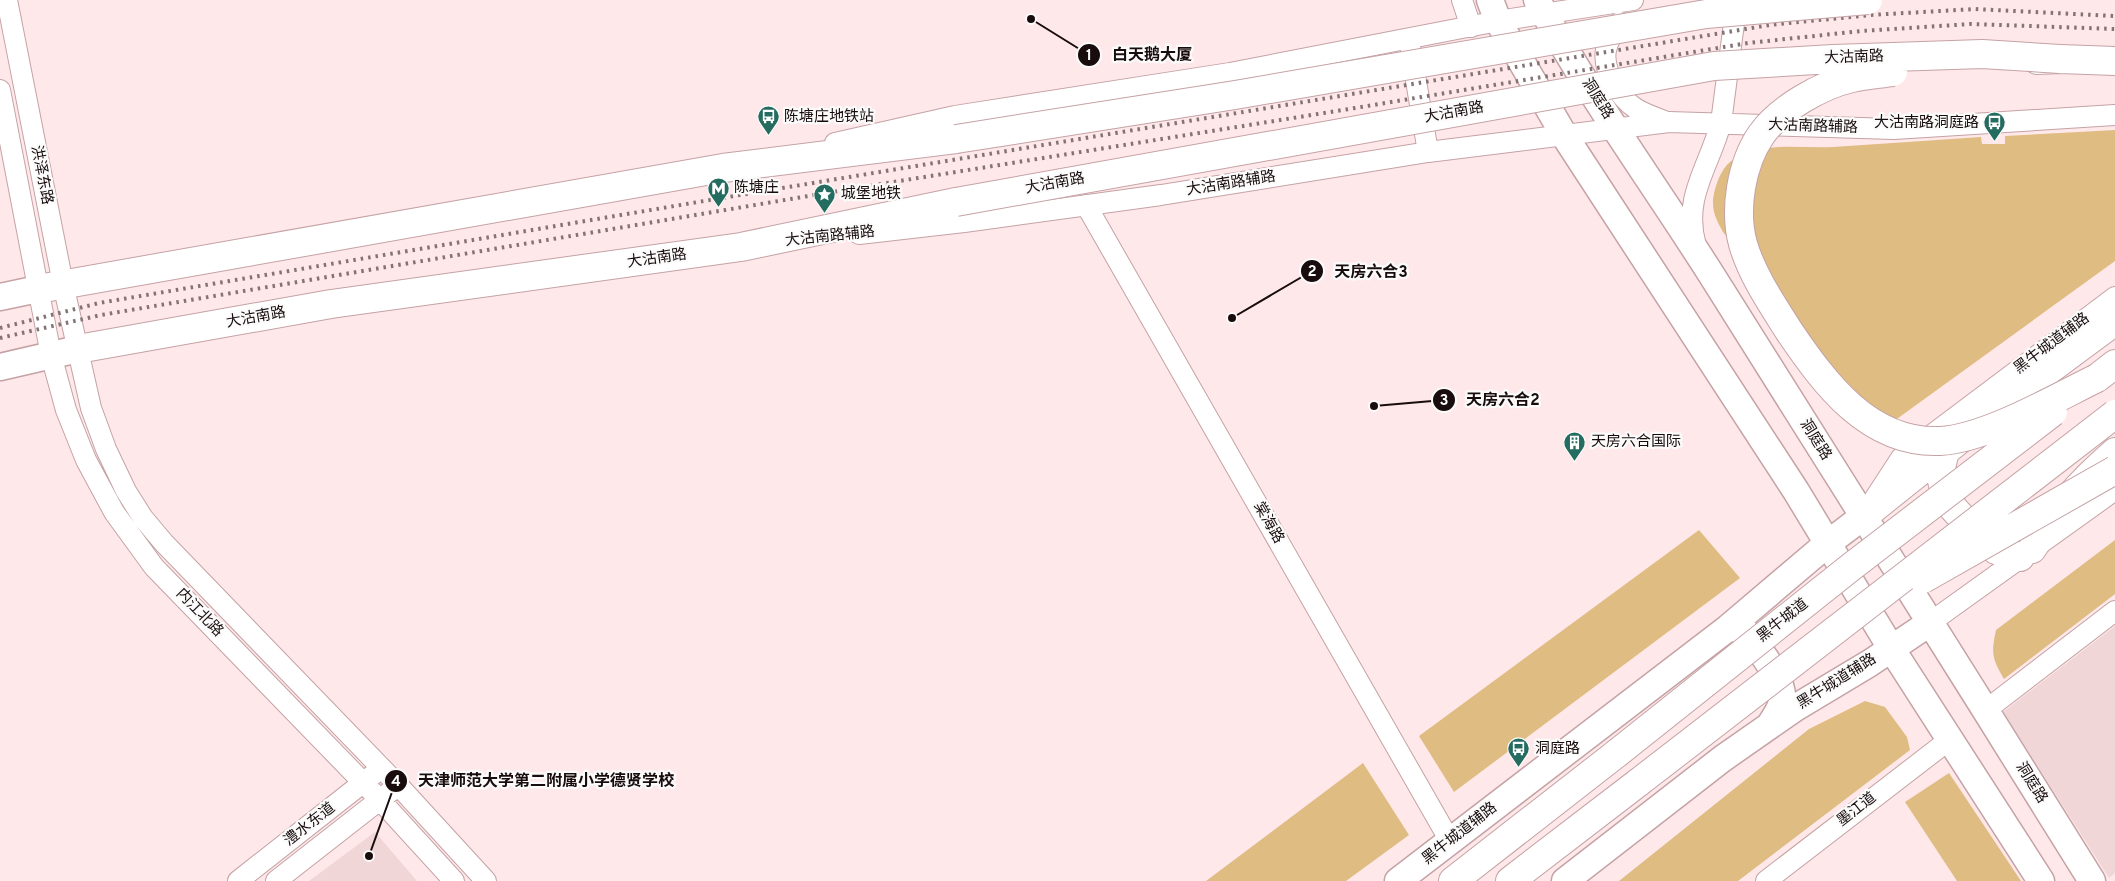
<svg xmlns="http://www.w3.org/2000/svg" width="2115" height="881" font-family="Overpass,'Noto Sans SC',sans-serif">
  <rect width="100%" height="100%" fill="#ffe8e9"/>
  <path fill="#f1d6d8" d="M 2115,626 L 2115,873 L 2109,878 L 2003,712 Z
    M 375,832 L 417,881 L 309,881 Z"/>
  <path fill="#dfbc82" d="M 2115,130 L 2115,261 L 1894,421 L 1842,385 L 1723,232 C 1718,223 1713,214 1713,203 C 1713,191 1720,170 1730,162 C 1760,140 1799,149 1833,147 C 1883,144 1932,140 1981,137 L 1982,144 L 2005,144 L 2005,136 Z
    M 1699,530 L 1740,578 L 1454,792 L 1419,736 Z
    M 2115,540 L 2115,594 L 2004,679 C 1992,658 1991,654 1996,630 Z
    M 1865,701 L 1885,707 L 1907,737 L 1910,750 L 1738,881 L 1619,881 L 1809,729 Z
    M 1363,763 L 1409,835 L 1346,881 L 1206,881 Z
    M 1949,773 L 2021,881 L 1957,881 L 1905,802 Z"/>
  <g fill="none" stroke-linecap="round" stroke-linejoin="round">
    <defs>
      <path id="minor" d="M 7,0 L 63,284 L 91,408 L 106,449 L 126,491 L 143,518 L 164,543 L 398,785 L 486,881
        M 1462,0 L 1471,27
        M 1620,22 C 1614,31 1608,40 1606,50 C 1602,70 1620,98 1635,108 C 1644,114 1655,117 1664,121
        M 1411,51 L 1428,152
        M 0,90 L 51,355 L 66,410 L 86,460 L 114,512 L 154,567 L 381,801 L 454,881
        M 835,143 L 955,116 L 1230,73 L 1498,21 L 1633,0
        M 1086,205 L 1450,841
        M 859,234 L 964,222 L 1161,195 L 1428,152 L 1669,122 L 1894,129 L 2115,115
        M 1696,246 C 1682,198 1709,167 1721,123 L 1737,0
        M 1871,504 L 1901,458 L 2115,297
        M 1931,622 L 2115,490
        M 1986,710 L 2115,611
        M 238,881 L 374,774
        M 276,881 L 391,791
        M 1766,881 L 1949,740"/>
      <path id="major" d="M 1490,0 L 1498,21 L 1564,135 L 1796,491 L 1891,648 L 2041,881
        M 1537,0 C 1589,95 1653,183 1711,274 C 1838,476 1966,678 2092,881
        M 0,297 L 38,289
        M 0,367 L 78,349
        M 1739,630 L 1746,632 C 1758,649 1785,679 1782,701 C 1781,709 1774,718 1770,725
        M 1398,881 L 1728,628 L 1827,544 L 1864,516
        M 1565,881 L 1722,759 L 1795,708 L 1870,663 L 1931,622"/>
      <path id="highway" d="M 2037,60 L 2060,59 L 2115,61
        M 38,289 L 723,168 L 956,139
        M 78,349 L 331,304 L 741,247 L 956,202
        M 2097,378 L 2115,364
        M 1945,451 L 1940,472 L 1943,485 L 1953,508 L 1977,534 L 1996,550 L 2020,557
        M 1864,516 L 2014,396 L 2115,321
        M 2032,549 C 2058,508 2078,484 2115,452
        M 1453,881 L 1616,754
        M 1510,881 L 1639,782"/>
    </defs>
    <use href="#minor" stroke="#c5a2a5" stroke-width="22"/>
    <use href="#major" stroke="#c5a2a5" stroke-width="29"/>
    <use href="#highway" stroke="#c5a2a5" stroke-width="30"/>
    <use href="#minor" stroke="#fff" stroke-width="20"/>
    <use href="#major" stroke="#fff" stroke-width="26"/>
    <use href="#highway" stroke="#fff" stroke-width="28"/>
    <path stroke="#847374" stroke-width="4" stroke-dasharray="2.5 5" stroke-linecap="butt" d="M 0,328 L 99,303 L 716,199 L 1770,25 L 1870,15 L 1975,9 L 2115,16
      M 0,338 L 101,315 L 862,187 L 1349,109 L 1748,43 L 1861,31 L 1971,24 L 2115,29"/>
    <defs>
      <path id="highway-bridge" d="M 1893,72 C 1880,74 1865,75 1852,78 C 1821,85 1779,109 1761,135 C 1750,151 1744,170 1741,188 C 1738,207 1738,226 1743,244 C 1752,275 1772,304 1789,331 C 1825,384 1869,444 1940,441 C 1985,439 2056,398 2097,378
        M 956,139 L 1235,95 L 1706,14 L 1868,0
        M 956,202 L 1714,66 L 1833,59 L 1982,54 L 2060,59
        M 1923,579 L 2115,470
        M 1616,754 L 1851,567 L 2053,412
        M 1639,782 C 1798,660 1956,536 2115,414"/>
    </defs>
    <use href="#highway-bridge" stroke="#c5a2a5" stroke-width="30" stroke-linecap="butt"/>
    <use href="#highway-bridge" stroke="#fff" stroke-width="28"/>
  </g>
  <defs>
    <symbol id="bus-pin" viewBox="-11 -11 22 30"><path d="M0 17L-7.5 6A9.5 9.5 0 1 1 7.5 6Z" fill="#246b60" stroke="#fbfbfb"/><path d="M-5-6H5V4H4V6H2V4H-2V6H-4V4H-5ZM-3.5-4V0h7V-4ZM-3.5 1.2v1.5H-2V1.2ZM2 1.2v1.5H3.5V1.2Z" fill="#fff"/></symbol>
    <symbol id="metro-pin" viewBox="-11 -11 22 30"><path d="M0 17L-7.5 6A9.5 9.5 0 1 1 7.5 6Z" fill="#246b60" stroke="#fbfbfb"/><path d="M-5.5 5V-5H-3L0 0L3-5H5.5V5H3V-.5L0 4L-3-.5V5Z" fill="#fff"/></symbol>
    <symbol id="sight-pin" viewBox="-11 -11 22 30"><path d="M0 17L-7.5 6A9.5 9.5 0 1 1 7.5 6Z" fill="#246b60" stroke="#fbfbfb"/><path d="M0-6L1.8-2.2L6-1.7L2.9 1.2L3.7 5.4L0 3.3L-3.7 5.4L-2.9 1.2L-6-1.7L-1.8-2.2Z" fill="#fff"/></symbol>
    <symbol id="building-pin" viewBox="-11 -11 22 30"><path d="M0 17L-7.5 6A9.5 9.5 0 1 1 7.5 6Z" fill="#246b60" stroke="#fbfbfb"/><path d="M-4-6H4V6H1V3H-1V6H-4ZM-2.5-4.3h1.7v1.8h-1.7ZM.8-4.3h1.7v1.8H.8ZM-2.5-1h1.7V.8h-1.7ZM.8-1h1.7V.8H.8Z" fill="#fff"/></symbol>
  </defs>
  <g fill-rule="evenodd">
    <use href="#bus-pin" x="756" y="104" width="25" height="34"/>
    <use href="#bus-pin" x="1982" y="110" width="25" height="34"/>
    <use href="#metro-pin" x="706" y="176" width="25" height="34"/>
    <use href="#sight-pin" x="812" y="182" width="25" height="34"/>
    <use href="#building-pin" x="1562" y="430" width="25" height="34"/>
    <use href="#bus-pin" x="1506" y="736" width="25" height="34"/>
  </g>
  <g text-anchor="middle" dominant-baseline="central" stroke-width="4.5" stroke-linejoin="round" paint-order="stroke">
    <g font-size="15" fill="#180c0d" stroke="#fbfbfb">
      <text transform="translate(1854 58) rotate(-2)">大沽南路</text>
      <text transform="translate(1597 99) rotate(58)">洞庭路</text>
      <text transform="translate(1454 113) rotate(-10)">大沽南路</text>
      <text transform="translate(1813 127) rotate(2)">大沽南路辅路</text>
      <text transform="translate(41 175) rotate(79)">洪泽东路</text>
      <text transform="translate(1055 184) rotate(-10)">大沽南路</text>
      <text transform="translate(1231 184) rotate(-9)">大沽南路辅路</text>
      <text transform="translate(830 237) rotate(-6)">大沽南路辅路</text>
      <text transform="translate(657 259) rotate(-8)">大沽南路</text>
      <text transform="translate(256 318) rotate(-10)">大沽南路</text>
      <text transform="translate(2052 344) rotate(-37)">黑牛城道辅路</text>
      <text transform="translate(1815 440) rotate(58)">洞庭路</text>
      <text transform="translate(1268 523) rotate(60)">棠海路</text>
      <text transform="translate(199 613) rotate(46)">内江北路</text>
      <text transform="translate(1783 621) rotate(-38)">黑牛城道</text>
      <text transform="translate(1837 682) rotate(-32)">黑牛城道辅路</text>
      <text transform="translate(2031 783) rotate(58)">洞庭路</text>
      <text transform="translate(1857 810) rotate(-38)">墨江道</text>
      <text transform="translate(310 825) rotate(-38)">澧水东道</text>
      <text transform="translate(1460 834) rotate(-38)">黑牛城道辅路</text>
    </g>
    <g font-size="15" fill="#180c0d" stroke="#fbfbfb" text-anchor="start">
      <text x="784" y="117">陈塘庄地铁站</text>
      <text x="1979" y="123" text-anchor="end">大沽南路洞庭路</text>
      <text x="734" y="188">陈塘庄</text>
      <text x="841" y="194">城堡地铁</text>
      <text x="1591" y="442">天房六合国际</text>
      <text x="1535" y="749">洞庭路</text>
    </g>
  </g>
  <path fill="none" stroke="#180c0d" stroke-width="2" d="M1031 19L1089 55M1232 318L1312 271M1374 406L1444 400M369 856L396 781"/>
  <g fill="#180c0d" stroke="#fbfbfb" stroke-width="2">
    <circle cx="1031" cy="19" r="5"/>
    <circle cx="1232" cy="318" r="5"/>
    <circle cx="1374" cy="406" r="5"/>
    <circle cx="369" cy="856" r="5"/>
    <circle cx="1089" cy="55" r="12"/>
    <circle cx="1312" cy="271" r="12"/>
    <circle cx="1444" cy="400" r="12"/>
    <circle cx="396" cy="781" r="12"/>
  </g>
  <g font-size="15" text-anchor="middle" font-weight="bold" fill="#fff">
    <text x="1089" y="60">1</text>
    <text x="1312" y="276">2</text>
    <text x="1444" y="405">3</text>
    <text x="396" y="786">4</text>
  </g>
  <g font-size="16" text-anchor="middle" font-weight="bold" fill="#180c0d" stroke="#fbfbfb" stroke-width="4.5" stroke-linejoin="round" paint-order="stroke">
    <text x="1152" y="60">白天鹅大厦</text>
    <text x="1371" y="277">天房六合3</text>
    <text x="1503" y="405">天房六合2</text>
    <text x="546" y="786">天津师范大学第二附属小学德贤学校</text>
  </g>
</svg>
